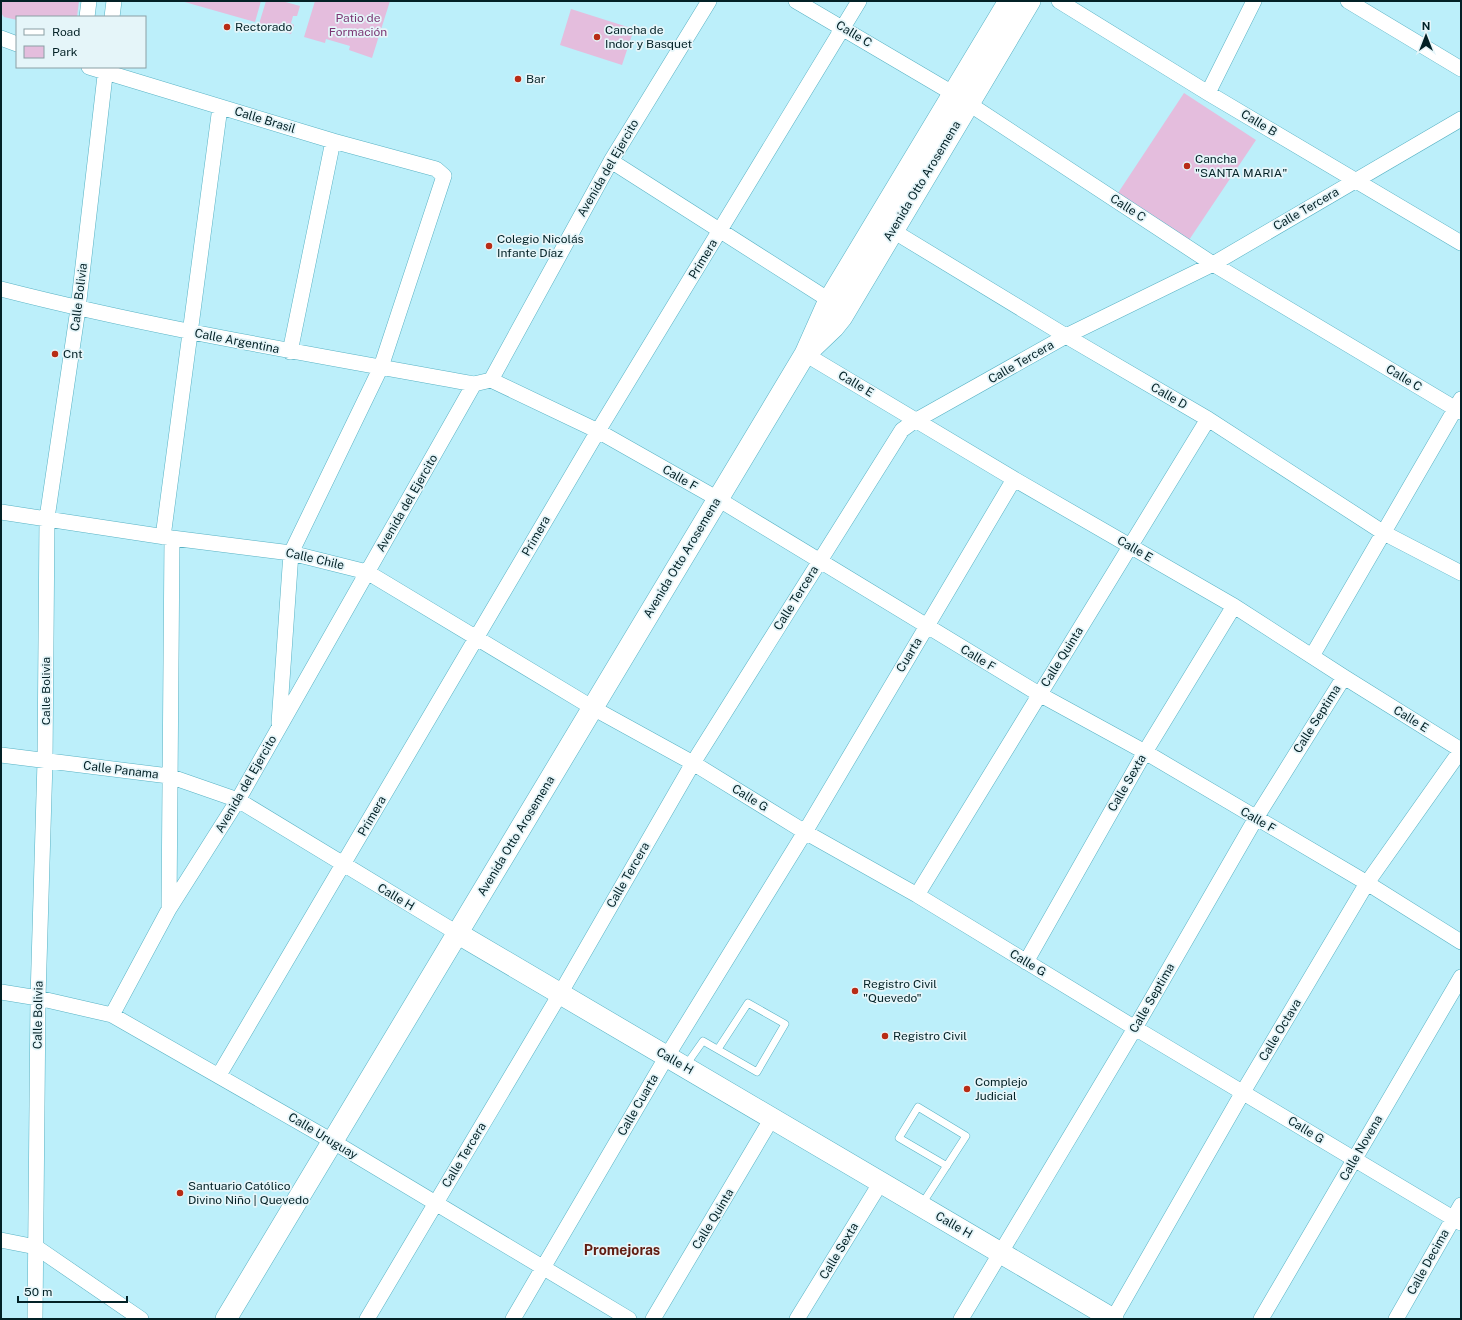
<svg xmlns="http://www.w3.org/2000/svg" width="1462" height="1320" font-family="'Public Sans',sans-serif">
  <rect width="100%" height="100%" fill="#bceffa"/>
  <path fill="#e4bddd" d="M 2,1 L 79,1 L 77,17 L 17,17 L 17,20 L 4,17 L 1,13 Z
    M 181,1 L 261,1 L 255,22 Z
    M 266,1 L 282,1 L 300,6 L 297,16 L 293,16 L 291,23 L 294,25 L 291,34 L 259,24 Z
    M 315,1 L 390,1 L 372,58 L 349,50 L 350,46 L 326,39 L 325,43 L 304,37 Z
    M 571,9 L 634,29 L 622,65 L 560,45 Z
    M 1184,93 L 1256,140 L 1189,240 L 1118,193 Z"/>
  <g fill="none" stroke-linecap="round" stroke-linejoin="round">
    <defs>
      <path id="lane" d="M 686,1065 L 703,1041 L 757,1072 L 785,1024 L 748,1003 L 718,1049
        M 922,1204 L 966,1136 L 918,1107 L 899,1138 L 947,1166"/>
      <path id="street" d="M 796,1 L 954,94 L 1213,264 L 1461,412
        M 1059,1 L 1208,93 L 1461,243
        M 1348,1 L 1461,69
        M 87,17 L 89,1
        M 112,17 L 114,1
        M 1,38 L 17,44
        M 89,67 L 333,141 L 436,169 L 444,176 L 381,367 L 291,553 L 279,723
        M 1208,93 L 1254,1
        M 611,161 L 829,300
        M 885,226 L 1066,336 L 1208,419 L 1384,533 L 1461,573
        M 1,289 C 157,329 316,355 474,384
        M 290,352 L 333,141
        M 805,354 L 1014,479 L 1234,606 L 1344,677 L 1461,750
        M 491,380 L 598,431 L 718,499 L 1039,694 L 1145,752 L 1367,883 L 1461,942
        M 1,512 L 172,538 L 291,553 L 367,572 L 593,708 L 693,763 L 805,832 L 917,895 L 1135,1028 L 1461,1223
        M 163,537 L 220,107
        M 1312,656 L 1461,399
        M 1,755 L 169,776 L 238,800 L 457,933
        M 917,895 L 1208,419
        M 169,909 L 172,538
        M 1026,962 L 1145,752 L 1234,606
        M 1,992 L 38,998 L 112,1015 L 332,1141 L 629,1319
        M 112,1015 L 169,909 L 238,800 L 474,384 L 491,380 L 611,161 L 709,1
        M 219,1075 L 598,431 L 859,1
        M 1,1240 L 36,1247 L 141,1319
        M 35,1319 L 38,998 L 45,761 L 47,518 L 78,309 L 106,67
        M 367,1319 L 560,994 L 693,763 L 902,430 L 913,422 L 1066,336 L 1213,264 L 1461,119
        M 513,1319 L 667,1056 L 805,832 L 1014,479
        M 653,1319 L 772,1118
        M 797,1319 L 881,1182
        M 961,1319 L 1135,1028 L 1256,818 L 1344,677
        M 1113,1319 L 1243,1092 L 1367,883 L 1461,750
        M 1261,1319 L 1461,977
        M 1396,1319 L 1461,1205"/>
      <path id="secondary" d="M 812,348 L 834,327 L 842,317 L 1030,1
        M 457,933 L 1113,1319
        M 226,1319 L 805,354 L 829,300 L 1009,1"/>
    </defs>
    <use href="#lane" stroke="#58b2c4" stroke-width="8"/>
    <use href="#street" stroke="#58b2c4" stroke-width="16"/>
    <use href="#secondary" stroke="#58b2c4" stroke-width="22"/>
    <use href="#lane" stroke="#fff" stroke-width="7"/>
    <use href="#street" stroke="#fff" stroke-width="15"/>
    <use href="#secondary" stroke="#fff" stroke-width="21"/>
  </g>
  <g fill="#b82c15" stroke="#e5f5f9" stroke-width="1.5">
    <circle cx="227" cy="27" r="4"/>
    <circle cx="597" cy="37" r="4"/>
    <circle cx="518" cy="79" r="4"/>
    <circle cx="1187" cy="166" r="4"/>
    <circle cx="489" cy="246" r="4"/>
    <circle cx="55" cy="354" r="4"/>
    <circle cx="855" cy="991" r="4"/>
    <circle cx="885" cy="1036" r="4"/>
    <circle cx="967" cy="1089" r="4"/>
    <circle cx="180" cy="1193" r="4"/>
  </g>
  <g text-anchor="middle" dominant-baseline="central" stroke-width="3.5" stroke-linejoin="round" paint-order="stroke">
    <g font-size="12" fill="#7c3774" stroke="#e5f5f9">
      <text x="358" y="18">Patio de<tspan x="358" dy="14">Formación</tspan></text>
    </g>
    <g font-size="12" fill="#032126" stroke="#e5f5f9" text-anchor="start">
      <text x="235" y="27">Rectorado</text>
      <text x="605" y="30">Cancha de<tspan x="605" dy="14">Indor y Basquet</tspan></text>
      <text x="526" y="79">Bar</text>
      <text x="1195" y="159">Cancha<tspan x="1195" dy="14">"SANTA MARIA"</tspan></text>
      <text x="497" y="239">Colegio Nicolás<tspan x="497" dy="14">Infante Díaz</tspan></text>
      <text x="63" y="354">Cnt</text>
      <text x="863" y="984">Registro Civil<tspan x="863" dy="14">"Quevedo"</tspan></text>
      <text x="893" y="1036">Registro Civil</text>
      <text x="975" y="1082">Complejo<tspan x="975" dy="14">Judicial</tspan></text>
      <text x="188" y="1186">Santuario Católico<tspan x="188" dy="14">Divino Niño | Quevedo</tspan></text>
    </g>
    <g font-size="12" fill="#032126" stroke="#e5f5f9">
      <text transform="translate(854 34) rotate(31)">Calle C</text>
      <text transform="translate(265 120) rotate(17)">Calle Brasil</text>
      <text transform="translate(1259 123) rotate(31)">Calle B</text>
      <text transform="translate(608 168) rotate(-60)">Avenida del Ejercito</text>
      <text transform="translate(922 181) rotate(-59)">Avenida Otto Arosemena</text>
      <text transform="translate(1128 208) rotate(33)">Calle C</text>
      <text transform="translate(1306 209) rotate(-30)">Calle Tercera</text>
      <text transform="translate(703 259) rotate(-59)">Primera</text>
      <text transform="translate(79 297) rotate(-83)">Calle Bolivia</text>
      <text transform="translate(237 341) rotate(11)">Calle Argentina</text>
      <text transform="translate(1021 362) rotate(-30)">Calle Tercera</text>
      <text transform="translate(1404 378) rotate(31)">Calle C</text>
      <text transform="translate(856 384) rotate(31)">Calle E</text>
      <text transform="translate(1169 396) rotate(30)">Calle D</text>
      <text transform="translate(680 478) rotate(30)">Calle F</text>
      <text transform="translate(407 503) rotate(-60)">Avenida del Ejercito</text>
      <text transform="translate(536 536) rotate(-60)">Primera</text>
      <text transform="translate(1135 549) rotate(30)">Calle E</text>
      <text transform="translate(682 558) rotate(-59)">Avenida Otto Arosemena</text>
      <text transform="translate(315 559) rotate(13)">Calle Chile</text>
      <text transform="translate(796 598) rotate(-58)">Calle Tercera</text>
      <text transform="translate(909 655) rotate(-59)">Cuarta</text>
      <text transform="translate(1062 657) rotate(-58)">Calle Quinta</text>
      <text transform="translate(978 658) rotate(31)">Calle F</text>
      <text transform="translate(46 691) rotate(-90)">Calle Bolivia</text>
      <text transform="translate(1317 719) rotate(-58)">Calle Septima</text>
      <text transform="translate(1411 719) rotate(32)">Calle E</text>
      <text transform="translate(121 770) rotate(7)">Calle Panama</text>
      <text transform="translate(1127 783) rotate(-60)">Calle Sexta</text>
      <text transform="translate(246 784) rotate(-60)">Avenida del Ejercito</text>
      <text transform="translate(750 798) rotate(32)">Calle G</text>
      <text transform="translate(372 816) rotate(-60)">Primera</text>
      <text transform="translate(1258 820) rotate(30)">Calle F</text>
      <text transform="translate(516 836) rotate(-59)">Avenida Otto Arosemena</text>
      <text transform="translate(628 875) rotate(-60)">Calle Tercera</text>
      <text transform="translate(396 897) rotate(31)">Calle H</text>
      <text transform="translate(1028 963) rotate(31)">Calle G</text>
      <text transform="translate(1152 998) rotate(-60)">Calle Septima</text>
      <text transform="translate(38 1015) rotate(-89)">Calle Bolivia</text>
      <text transform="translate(1280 1030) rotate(-59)">Calle Octava</text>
      <text transform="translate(675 1061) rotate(30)">Calle H</text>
      <text transform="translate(638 1105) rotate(-60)">Calle Cuarta</text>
      <text transform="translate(1306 1130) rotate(32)">Calle G</text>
      <text transform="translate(323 1136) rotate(31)">Calle Uruguay</text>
      <text transform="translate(1361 1148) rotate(-60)">Calle Novena</text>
      <text transform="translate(464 1155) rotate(-59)">Calle Tercera</text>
      <text transform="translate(713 1219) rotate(-59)">Calle Quinta</text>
      <text transform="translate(954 1225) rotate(30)">Calle H</text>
      <text transform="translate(839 1251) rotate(-59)">Calle Sexta</text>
      <text transform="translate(1428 1262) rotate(-61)">Calle Decima</text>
    </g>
    <g font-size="14" font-weight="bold" fill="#601d12" stroke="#e5f5f9">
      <text x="622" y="1250">Promejoras</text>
    </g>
  </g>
  <rect width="1462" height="1320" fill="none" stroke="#032126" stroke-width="4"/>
  <rect x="16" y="16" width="130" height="52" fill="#e5f5f9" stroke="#8ba0a5"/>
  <rect x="24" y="29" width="20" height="6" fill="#ffffff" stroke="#8ba0a5"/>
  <text x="52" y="36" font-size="12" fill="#032126">Road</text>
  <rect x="24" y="46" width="20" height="12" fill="#e4bddd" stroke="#8ba0a5"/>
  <text x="52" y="56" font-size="12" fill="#032126">Park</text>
  <g transform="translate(1426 36)" stroke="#e5f5f9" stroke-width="3" paint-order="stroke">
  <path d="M0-3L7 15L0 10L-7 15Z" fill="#032126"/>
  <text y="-6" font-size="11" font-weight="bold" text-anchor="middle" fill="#032126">N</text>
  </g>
  <path d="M18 1296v6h109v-6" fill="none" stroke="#032126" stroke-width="2"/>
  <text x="24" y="1296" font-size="12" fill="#032126" stroke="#e5f5f9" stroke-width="3" paint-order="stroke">50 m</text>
</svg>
